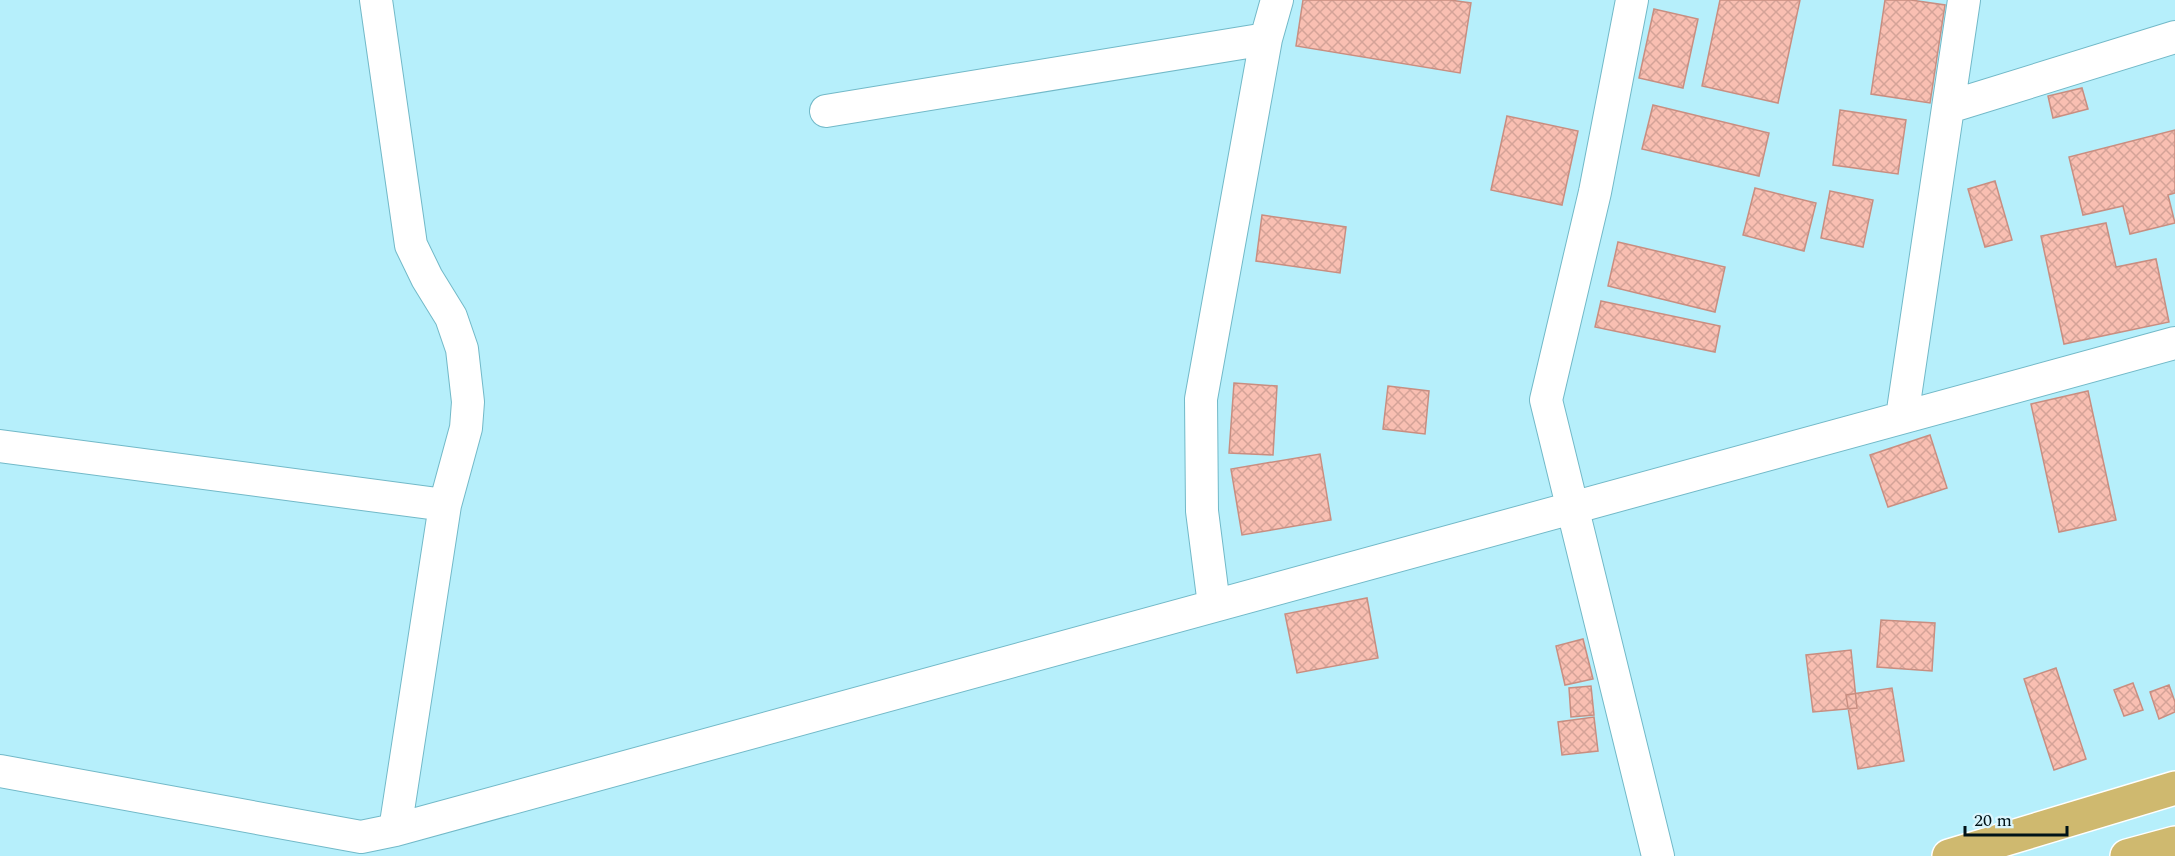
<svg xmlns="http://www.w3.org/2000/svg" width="2175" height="856" font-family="Spectral,serif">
  <defs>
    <pattern id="building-cross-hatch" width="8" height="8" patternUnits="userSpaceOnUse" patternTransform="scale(1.5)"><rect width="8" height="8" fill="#f9bfb2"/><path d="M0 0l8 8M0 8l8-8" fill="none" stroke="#d4a398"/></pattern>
  </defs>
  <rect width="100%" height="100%" fill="#b6effb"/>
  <path fill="url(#building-cross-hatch)" stroke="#c88e81" stroke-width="1.5" d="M 1303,0 L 1450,0 L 1471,3 L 1460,73 L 1296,46 Z
    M 1720,0 L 1800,0 L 1778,103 L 1702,86 Z
    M 1885,0 L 1911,0 L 1945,5 L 1930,103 L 1871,94 Z
    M 1654,9 L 1698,19 L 1683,88 L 1639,78 Z
    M 2082,88 L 2088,109 L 2053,118 L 2048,96 Z
    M 1653,105 L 1769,133 L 1759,176 L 1642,149 Z
    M 1840,110 L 1906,120 L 1898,174 L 1833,165 Z
    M 1507,116 L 1578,131 L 1562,205 L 1491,190 Z
    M 2175,130 L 2175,193 L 2168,195 L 2175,223 L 2130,234 L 2123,206 L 2083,215 L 2069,157 Z
    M 1995,181 L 2012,240 L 1985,247 L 1968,189 Z
    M 1755,188 L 1816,203 L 1804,251 L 1743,235 Z
    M 1830,191 L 1873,200 L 1863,247 L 1821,238 Z
    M 1262,215 L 1346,227 L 1340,273 L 1256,261 Z
    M 2106,223 L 2116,267 L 2156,259 L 2169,322 L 2064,344 L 2041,236 Z
    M 1618,242 L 1725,267 L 1715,312 L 1608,286 Z
    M 1601,301 L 1720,326 L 1715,352 L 1595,327 Z
    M 1234,383 L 1277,386 L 1273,455 L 1229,453 Z
    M 1388,386 L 1429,391 L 1425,434 L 1383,429 Z
    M 2088,391 L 2116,520 L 2059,532 L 2031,404 Z
    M 1930,435 L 1947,488 L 1888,507 L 1870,455 Z
    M 1320,454 L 1331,520 L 1242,535 L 1231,469 Z
    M 1367,598 L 1378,658 L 1297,673 L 1285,614 Z
    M 1881,620 L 1935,623 L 1932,671 L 1877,667 Z
    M 1583,639 L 1593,679 L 1565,685 L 1556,646 Z
    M 1851,650 L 1857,708 L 1813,712 L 1806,655 Z
    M 2056,668 L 2086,759 L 2054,770 L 2024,679 Z
    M 2133,683 L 2143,710 L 2124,716 L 2114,690 Z
    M 2169,685 L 2175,702 L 2175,712 L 2159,719 L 2150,692 Z
    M 1591,686 L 1594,715 L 1571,717 L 1569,688 Z
    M 1892,688 L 1904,761 L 1858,769 L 1846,695 Z
    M 1594,717 L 1598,751 L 1562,755 L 1558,722 Z"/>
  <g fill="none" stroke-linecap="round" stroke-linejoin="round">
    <defs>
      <path id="street" d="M 376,0 L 411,245 L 427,278 L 451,317 L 462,349 L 468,402 L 466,428 L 445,505 L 395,830
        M 1632,0 L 1595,192 L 1546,400 L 1658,856
        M 1949,107 L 2175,37
        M 826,111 L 1266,39
        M 1902,417 L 1964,0
        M 0,446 L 445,505
        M 1214,605 L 1202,511 L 1201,399 L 1266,39 L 1277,0
        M 0,771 L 361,837 L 395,830 L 2175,343"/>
      <path id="highway" d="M 1949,856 L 2175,788
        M 2127,856 L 2175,843"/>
    </defs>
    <use href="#street" stroke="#72b9c8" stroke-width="34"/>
    <use href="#highway" stroke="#fff" stroke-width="36"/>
    <use href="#street" stroke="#fff" stroke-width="32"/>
    <use href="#highway" stroke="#cfb96f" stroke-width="33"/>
  </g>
  <path d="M1965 826v9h102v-9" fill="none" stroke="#001318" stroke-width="3"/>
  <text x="1974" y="826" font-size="18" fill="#001318" stroke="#dbf6fd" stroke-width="4.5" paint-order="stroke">20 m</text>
</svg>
